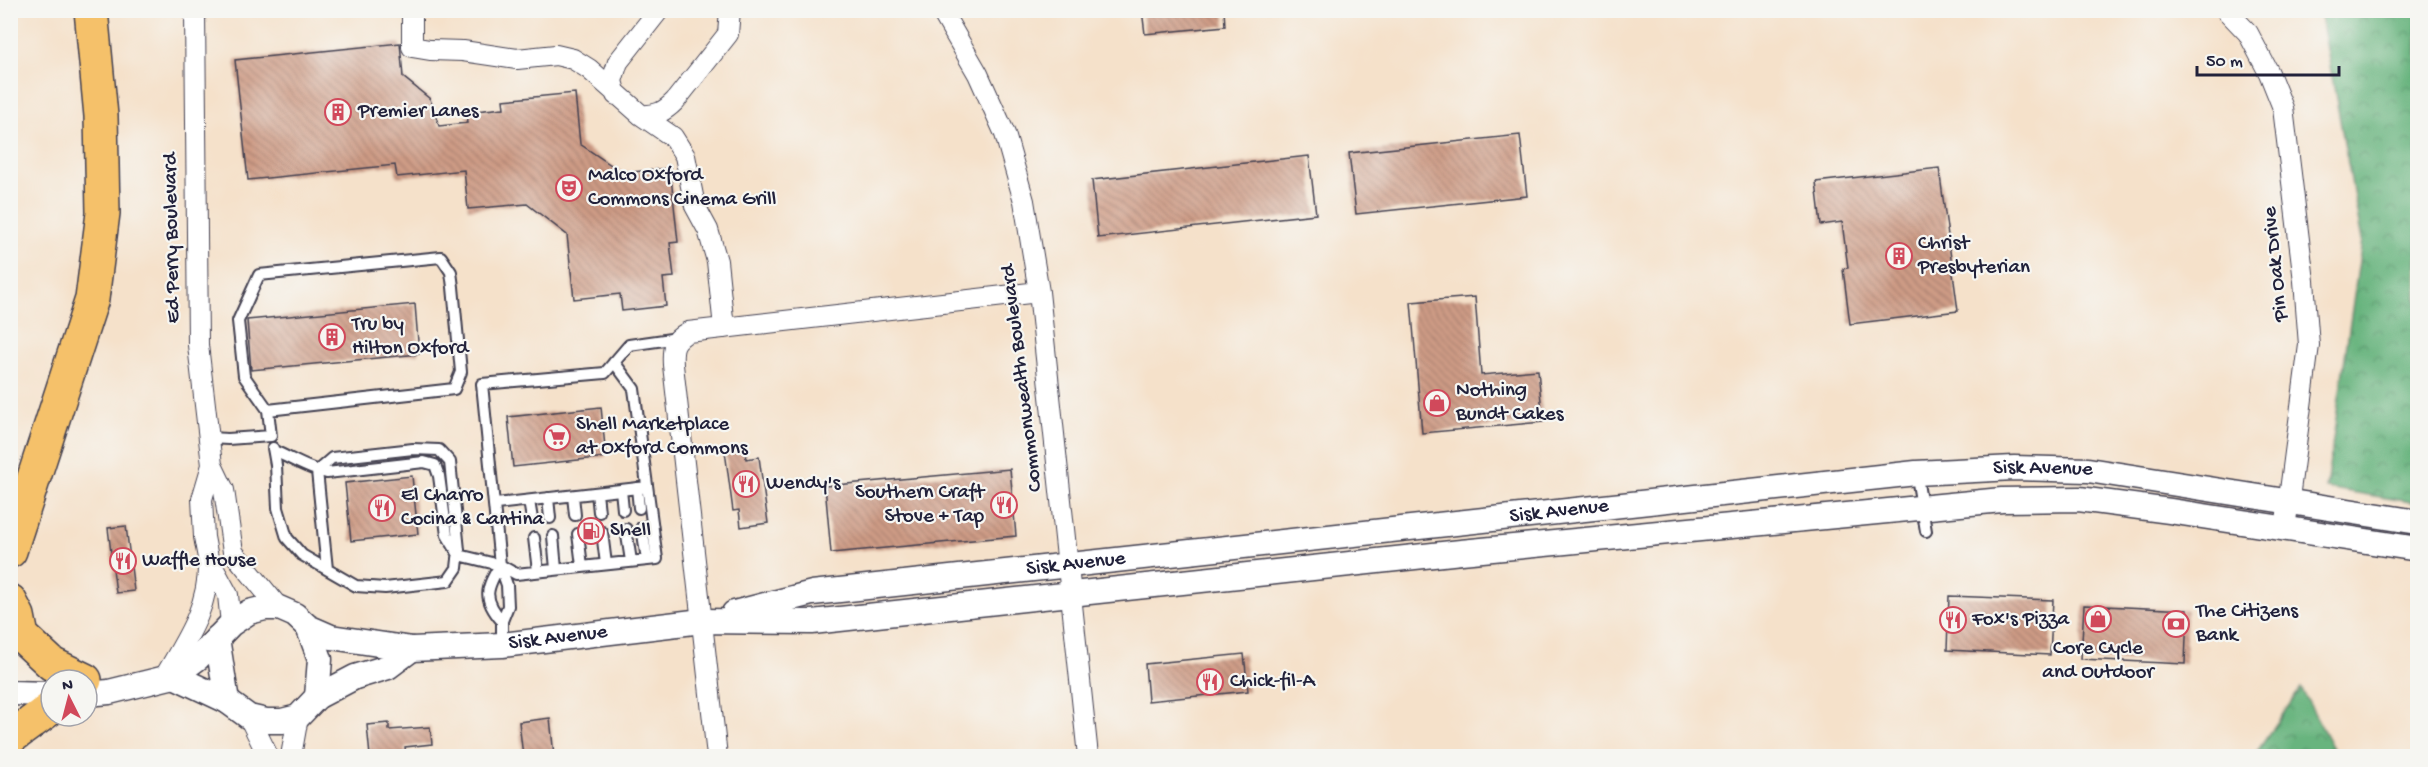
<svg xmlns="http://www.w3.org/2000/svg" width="2428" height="767" font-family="'Gochi Hand',sans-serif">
  <defs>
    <pattern id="forest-crowns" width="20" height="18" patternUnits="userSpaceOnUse" patternTransform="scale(1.5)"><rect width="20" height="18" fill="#67b47e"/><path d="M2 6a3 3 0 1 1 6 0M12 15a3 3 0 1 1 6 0" fill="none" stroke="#549268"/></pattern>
    <pattern id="building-back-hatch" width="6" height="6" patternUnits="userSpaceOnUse" patternTransform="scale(1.5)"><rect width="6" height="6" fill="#ce9b85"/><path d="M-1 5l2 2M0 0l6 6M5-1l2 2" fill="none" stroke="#a77e6e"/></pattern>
  </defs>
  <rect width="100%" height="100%" fill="#f6f6f2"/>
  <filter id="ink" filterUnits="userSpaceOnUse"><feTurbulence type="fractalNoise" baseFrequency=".0167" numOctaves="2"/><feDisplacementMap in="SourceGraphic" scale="12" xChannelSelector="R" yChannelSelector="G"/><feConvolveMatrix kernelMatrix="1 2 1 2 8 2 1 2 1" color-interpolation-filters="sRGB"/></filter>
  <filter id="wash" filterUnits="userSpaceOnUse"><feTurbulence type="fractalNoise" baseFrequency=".008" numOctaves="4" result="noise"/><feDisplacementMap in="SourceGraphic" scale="24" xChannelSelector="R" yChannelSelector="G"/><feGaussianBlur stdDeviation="1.35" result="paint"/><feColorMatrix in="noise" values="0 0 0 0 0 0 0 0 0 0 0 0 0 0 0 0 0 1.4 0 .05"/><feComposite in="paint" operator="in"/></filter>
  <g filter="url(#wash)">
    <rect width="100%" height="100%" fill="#f5e1ca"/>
    <path fill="url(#forest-crowns)" stroke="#446b5c" stroke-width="1.5" d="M 2320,11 L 2417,11 L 2417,503 L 2326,488 L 2362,240 Z
      M 2301,688 L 2337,756 L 2254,756 Z"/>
    <g id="blocks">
      <path fill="url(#building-back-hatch)" d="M 1142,10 L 1224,10 L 1225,26 L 1145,34 Z
        M 400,43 L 403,77 L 430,99 L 439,126 L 467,123 L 466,112 L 504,108 L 503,100 L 575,93 L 580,144 L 623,173 L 670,168 L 678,242 L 670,243 L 674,277 L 663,278 L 666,306 L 622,311 L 620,294 L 574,299 L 567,235 L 527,204 L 468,209 L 464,170 L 397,177 L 395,165 L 248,180 L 235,60 Z
        M 1520,135 L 1527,196 L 1356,214 L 1349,153 Z
        M 1309,156 L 1316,214 L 1098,238 L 1092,180 Z
        M 1939,168 L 1958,311 L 1850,324 L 1843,269 L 1848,268 L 1842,222 L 1821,225 L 1816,182 Z
        M 1475,297 L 1481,375 L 1538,370 L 1543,422 L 1422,433 L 1411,302 Z
        M 415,304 L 419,354 L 251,370 L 247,320 Z
        M 601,407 L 606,457 L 513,467 L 508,417 Z
        M 745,448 L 746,459 L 759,457 L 768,523 L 741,527 L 739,510 L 733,511 L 725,451 Z
        M 1010,469 L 1016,536 L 831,553 L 825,486 Z
        M 412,476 L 418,534 L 351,541 L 345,483 Z
        M 126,526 L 134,591 L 116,593 L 108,528 Z
        M 1949,596 L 2053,600 L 2050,655 L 1947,650 Z
        M 2084,605 L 2187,610 L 2185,664 L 2081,659 Z
        M 1244,654 L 1248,691 L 1148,701 L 1145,664 Z
        M 550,718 L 554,756 L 523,756 L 519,722 Z
        M 389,723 L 389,730 L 430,727 L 432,744 L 405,747 L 406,755 L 370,756 L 367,725 Z"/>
    </g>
  </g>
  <g filter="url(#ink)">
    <use href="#blocks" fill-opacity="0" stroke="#423f50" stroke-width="1.5"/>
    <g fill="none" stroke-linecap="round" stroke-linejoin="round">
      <defs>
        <path id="service" d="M 209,438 L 228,439 L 271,436 L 268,410 L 454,389 L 461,372 L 453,287 L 451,272 L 441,257 L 259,275 L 238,321 L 244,376 L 268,410
          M 273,448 L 276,465 L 278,508 L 287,538 L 302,555 L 356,586 L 385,588 L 448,581 L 457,568 L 459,550 L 450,462 L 439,450 L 413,449 L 332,458 L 317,471
          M 274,451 C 291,458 309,470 327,473 L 424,462 L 435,465 L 439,476 L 447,535 L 459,555 L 500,565 L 516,574 L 657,559 L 634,389 L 614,362
          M 317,471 L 327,569
          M 1916,471 L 1926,531
          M 637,488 L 639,508
          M 621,490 L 623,510
          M 597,493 L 599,512
          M 573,496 L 575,515
          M 548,498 L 550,518
          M 529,501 L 532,519
          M 496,504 L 647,487
          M 642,527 L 647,560
          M 626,529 L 631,561
          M 602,532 L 606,564
          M 578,534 L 582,566
          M 553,536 L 556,569
          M 534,538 L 538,571
          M 500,565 C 486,589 482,598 502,621
          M 502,645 L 502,621 L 508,606 L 507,585 L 500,565 L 482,384 L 605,373 L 629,345 L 678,338"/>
        <path id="minor" d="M 195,10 L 198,345 L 212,465 L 224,490 L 233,552 L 279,608
          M 412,10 L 412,47 L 430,50 L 463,51 L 517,59 L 556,55 L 573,59 L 589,69 L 641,115 L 673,137 L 685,156 L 695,206 L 708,230 L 717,261 L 724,328
          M 941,10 L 978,74 L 1005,134 L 1024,201 L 1039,292 L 1088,756
          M 2226,10 L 2248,33 L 2269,73 L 2283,108 L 2304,281 L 2309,345 L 2285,529
          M 616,95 L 612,81 L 618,62 L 659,10
          M 641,115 C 656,116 664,112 675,101 L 728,34 L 730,10
          M 212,465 L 202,499 L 204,537 L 208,558 L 228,595 L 231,624
          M 164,678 C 186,640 210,606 208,561
          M 249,717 L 268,756
          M 291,756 L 298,717
          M 717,756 L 673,365 C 672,348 673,340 688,332 L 1039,292"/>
        <g id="tertiary">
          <path id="s1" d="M 734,613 L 812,593 L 1916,473 L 2014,468 L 2088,470 L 2418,522"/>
          <path d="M 308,627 L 320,659 L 317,697"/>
          <path d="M 217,638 L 227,701"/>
          <path d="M 174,676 L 227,701 L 249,717 L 266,721 L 282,721 L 298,717 L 317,697 L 355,677 L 388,667 L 412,649"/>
          <path d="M 10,693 L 51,694"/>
          <path id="s2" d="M 87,694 L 109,692 L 174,676 L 198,658 L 231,624 L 249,612 L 265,608 L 279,608 L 295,615 L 308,627 L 331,637 L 412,649 L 502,645 L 702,621 L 812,622 L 1461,552 L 2002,500 L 2079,499 L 2170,511 L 2418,549"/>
        </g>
        <path id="motorway" d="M 10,551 L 92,299 L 103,213 L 101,116 L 91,10
          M 10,601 L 18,616 L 22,636 L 52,664 L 85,680
          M 10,738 L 51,708"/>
      </defs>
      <use href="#service" stroke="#423f50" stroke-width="14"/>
      <use href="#minor" stroke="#423f50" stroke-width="22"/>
      <use href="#tertiary" stroke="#423f50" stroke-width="27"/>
      <use href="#motorway" stroke="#423f50" stroke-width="36"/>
      <use href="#service" stroke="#fff" stroke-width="10"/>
      <use href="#minor" stroke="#fff" stroke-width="20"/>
      <use href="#tertiary" stroke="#fff" stroke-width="24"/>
      <use href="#motorway" stroke="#f5c16b" stroke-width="33"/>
    </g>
  </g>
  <defs>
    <symbol id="building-ring" viewBox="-11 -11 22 22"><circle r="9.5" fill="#f6f6f2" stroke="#d1495b" stroke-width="1.5"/><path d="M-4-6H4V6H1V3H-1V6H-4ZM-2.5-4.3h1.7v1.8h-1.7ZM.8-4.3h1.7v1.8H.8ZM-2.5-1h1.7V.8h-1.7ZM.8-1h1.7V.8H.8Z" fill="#d1495b"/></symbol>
    <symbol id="theatre-ring" viewBox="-11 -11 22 22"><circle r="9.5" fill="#f6f6f2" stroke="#d1495b" stroke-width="1.5"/><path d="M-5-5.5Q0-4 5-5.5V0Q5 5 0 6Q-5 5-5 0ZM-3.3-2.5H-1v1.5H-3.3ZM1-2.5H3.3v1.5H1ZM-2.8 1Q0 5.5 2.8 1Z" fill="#d1495b"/></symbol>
    <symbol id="shop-ring" viewBox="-11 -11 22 22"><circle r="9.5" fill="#f6f6f2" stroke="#d1495b" stroke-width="1.5"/><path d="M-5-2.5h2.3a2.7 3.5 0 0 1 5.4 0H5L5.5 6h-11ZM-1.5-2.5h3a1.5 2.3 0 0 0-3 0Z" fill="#d1495b"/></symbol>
    <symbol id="supermarket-ring" viewBox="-11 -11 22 22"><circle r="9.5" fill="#f6f6f2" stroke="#d1495b" stroke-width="1.5"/><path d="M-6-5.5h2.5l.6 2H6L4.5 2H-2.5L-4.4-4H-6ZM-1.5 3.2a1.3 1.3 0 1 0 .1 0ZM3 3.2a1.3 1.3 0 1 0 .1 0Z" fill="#d1495b"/></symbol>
    <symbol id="restaurant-ring" viewBox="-11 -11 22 22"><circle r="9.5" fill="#f6f6f2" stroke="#d1495b" stroke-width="1.5"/><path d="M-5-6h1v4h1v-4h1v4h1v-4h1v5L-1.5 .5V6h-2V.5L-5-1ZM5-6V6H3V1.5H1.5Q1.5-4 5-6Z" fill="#d1495b"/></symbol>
    <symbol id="fuel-ring" viewBox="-11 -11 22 22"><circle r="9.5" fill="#f6f6f2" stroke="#d1495b" stroke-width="1.5"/><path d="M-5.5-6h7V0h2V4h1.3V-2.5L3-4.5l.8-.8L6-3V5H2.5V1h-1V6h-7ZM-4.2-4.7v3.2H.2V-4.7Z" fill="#d1495b"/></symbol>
    <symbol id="bank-ring" viewBox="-11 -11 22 22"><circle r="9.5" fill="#f6f6f2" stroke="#d1495b" stroke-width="1.5"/><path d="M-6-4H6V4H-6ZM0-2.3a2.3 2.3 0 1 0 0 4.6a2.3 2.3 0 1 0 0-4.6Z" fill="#d1495b"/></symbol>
  </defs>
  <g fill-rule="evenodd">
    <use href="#building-ring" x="323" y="97" width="30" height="30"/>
    <use href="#theatre-ring" x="554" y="173" width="30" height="30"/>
    <use href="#building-ring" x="1884" y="241" width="30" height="30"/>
    <use href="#building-ring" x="317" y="322" width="30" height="30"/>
    <use href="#shop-ring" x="1422" y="388" width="30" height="30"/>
    <use href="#supermarket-ring" x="542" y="422" width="30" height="30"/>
    <use href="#restaurant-ring" x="731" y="469" width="30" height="30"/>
    <use href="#restaurant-ring" x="989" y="490" width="30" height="30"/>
    <use href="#restaurant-ring" x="367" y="493" width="30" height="30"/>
    <use href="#fuel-ring" x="576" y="516" width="30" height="30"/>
    <use href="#restaurant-ring" x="108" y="546" width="30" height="30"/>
    <use href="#shop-ring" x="2083" y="604" width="30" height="30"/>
    <use href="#restaurant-ring" x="1938" y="605" width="30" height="30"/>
    <use href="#bank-ring" x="2161" y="609" width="30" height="30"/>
    <use href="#restaurant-ring" x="1195" y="667" width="30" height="30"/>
  </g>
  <g text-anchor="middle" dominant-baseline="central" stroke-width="4.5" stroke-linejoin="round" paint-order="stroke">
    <g font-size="21" fill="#22223b" stroke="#f6f6f2" text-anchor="start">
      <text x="358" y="112">Premier Lanes</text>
      <text x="588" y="176">Malco Oxford<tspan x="588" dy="24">Commons Cinema Grill</tspan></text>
      <text x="1918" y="244">Christ<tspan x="1918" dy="24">Presbyterian</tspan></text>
      <text x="352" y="325">Tru by<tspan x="352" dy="24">Hilton Oxford</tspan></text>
      <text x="1456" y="391">Nothing<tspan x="1456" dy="24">Bundt Cakes</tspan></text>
      <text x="576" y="425">Shell Marketplace<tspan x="576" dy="24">at Oxford Commons</tspan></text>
      <text x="766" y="484">Wendy's</text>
      <text x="984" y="493" text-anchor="end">Southern Craft<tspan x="984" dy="24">Stove + Tap</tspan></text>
      <text x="401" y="496">El Charro<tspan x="401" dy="24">Cocina &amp; Cantina</tspan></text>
      <text x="610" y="531">Shell</text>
      <text x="142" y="561">Waffle House</text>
      <text x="2196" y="612">The Citizens<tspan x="2196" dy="24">Bank</tspan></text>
      <text x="1972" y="620">Fox's Pizza</text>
      <text x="2098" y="649" text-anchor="middle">Core Cycle<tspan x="2098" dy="24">and Outdoor</tspan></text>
      <text x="1230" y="682">Chick-fil-A</text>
    </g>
    <g font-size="21" fill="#22223b" stroke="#f6f6f2">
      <text transform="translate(173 238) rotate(-91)">Ed Perry Boulevard</text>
      <text transform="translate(2277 264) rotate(-96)">Pin Oak Drive</text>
      <text transform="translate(1023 378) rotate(-97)">Commonwealth Boulevard</text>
      <text stroke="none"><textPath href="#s1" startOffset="1318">Sisk Avenue</textPath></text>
      <text stroke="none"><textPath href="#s1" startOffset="832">Sisk Avenue</textPath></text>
      <text stroke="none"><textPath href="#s1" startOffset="346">Sisk Avenue</textPath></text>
      <text stroke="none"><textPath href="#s2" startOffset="507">Sisk Avenue</textPath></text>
    </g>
  </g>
  <rect width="2428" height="767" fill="none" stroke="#f6f6f2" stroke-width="36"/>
  <g transform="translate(69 698) rotate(354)"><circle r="28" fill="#f6f6f2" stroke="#a1a1a9" stroke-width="1.5"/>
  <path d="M0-4.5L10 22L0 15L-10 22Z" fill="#d1495b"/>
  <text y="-9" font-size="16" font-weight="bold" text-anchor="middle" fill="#22223b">N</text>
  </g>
  <path d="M2197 66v9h142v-9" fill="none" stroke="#22223b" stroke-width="3"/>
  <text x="2206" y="66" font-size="18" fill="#22223b" stroke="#f6f6f2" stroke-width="4.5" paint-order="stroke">50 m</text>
</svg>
